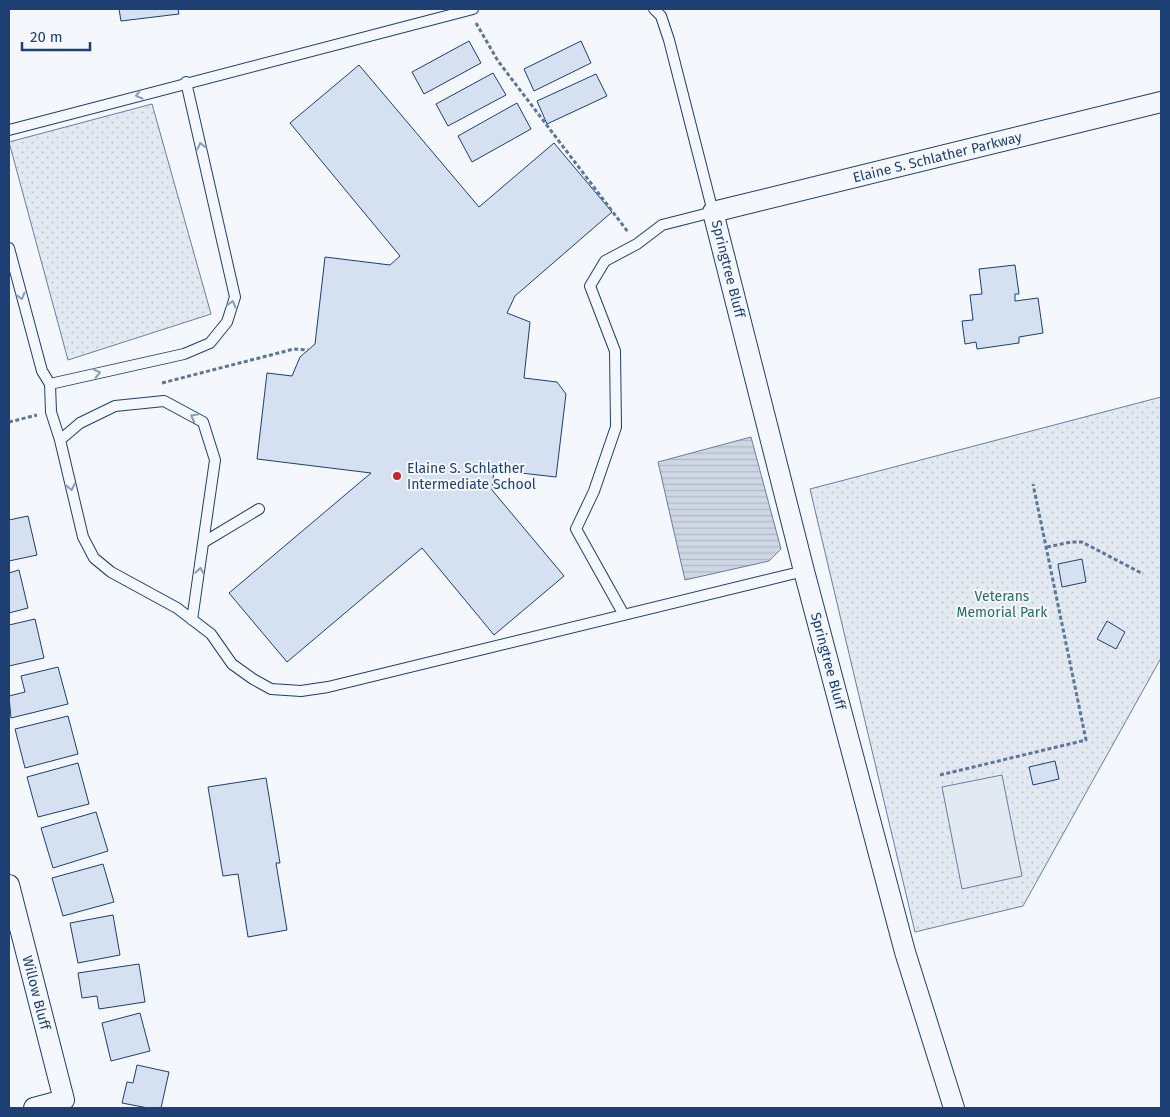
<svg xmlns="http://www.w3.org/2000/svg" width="1170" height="1117" font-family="'Fira Sans',sans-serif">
  <defs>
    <pattern id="park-dots" width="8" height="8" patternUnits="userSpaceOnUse" patternTransform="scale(1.25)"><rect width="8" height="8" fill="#e3e9f0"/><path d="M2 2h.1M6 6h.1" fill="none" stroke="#c2c9d1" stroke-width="1.8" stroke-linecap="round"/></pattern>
    <pattern id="water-rules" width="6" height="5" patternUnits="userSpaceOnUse" patternTransform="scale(1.25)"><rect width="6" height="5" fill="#cfd7e4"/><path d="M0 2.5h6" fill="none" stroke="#b1bac7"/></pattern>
  </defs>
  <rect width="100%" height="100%" fill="#f4f7fb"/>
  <path fill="url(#park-dots)" stroke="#687fa3" d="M 152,104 L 211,314 L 68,360 L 9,142 Z
    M 1161,397 L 1161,658 L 1023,906 L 915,932 L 810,489 Z"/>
  <path fill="#e3e9f0" stroke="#687fa3" d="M 1002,775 L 1022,876 L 962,889 L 942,787 Z"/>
  <path fill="url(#water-rules)" stroke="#687fa3" d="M 751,437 L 781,549 L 769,561 L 685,580 L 658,462 Z"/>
  <path fill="#d5e0f0" stroke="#1d3f73" d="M 119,9 L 178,9 L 179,14 L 121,21 Z
    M 469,41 L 481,63 L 424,94 L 412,72 Z
    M 581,41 L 591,63 L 534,91 L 524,69 Z
    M 359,65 L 479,207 L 554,143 L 612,212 L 515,296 L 507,313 L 530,322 L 524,378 L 557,382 L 566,394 L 556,477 L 494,470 L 492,490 L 564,576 L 494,635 L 422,548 L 287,662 L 229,593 L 371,473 L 257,459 L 267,373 L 292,376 L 300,357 L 315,344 L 325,257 L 390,265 L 400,256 L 290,123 Z
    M 493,73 L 506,95 L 448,126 L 436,104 Z
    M 596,74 L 607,96 L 547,124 L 537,101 Z
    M 517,103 L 531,129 L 472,162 L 458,136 Z
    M 1015,265 L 1019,294 L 1015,294 L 1015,301 L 1038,298 L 1043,333 L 1019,337 L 1019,343 L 977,349 L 976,342 L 965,344 L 962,321 L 973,320 L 970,295 L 982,294 L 979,269 Z
    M 28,516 L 37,555 L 9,561 L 9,520 Z
    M 1082,559 L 1086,582 L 1062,587 L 1058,564 Z
    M 19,570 L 28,608 L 9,613 L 9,573 Z
    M 35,619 L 44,658 L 9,666 L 9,625 Z
    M 1107,621 L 1125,632 L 1116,649 L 1097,639 Z
    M 58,667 L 68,704 L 11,718 L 9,696 L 25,692 L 21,676 Z
    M 68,716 L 78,754 L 25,768 L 15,729 Z
    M 1055,761 L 1059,779 L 1033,785 L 1029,767 Z
    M 78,763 L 89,804 L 38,817 L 27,777 Z
    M 266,778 L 280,863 L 276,863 L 287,930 L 248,937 L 238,874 L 223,876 L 208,787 Z
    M 96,812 L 108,851 L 53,868 L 41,828 Z
    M 103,864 L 114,902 L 63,916 L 52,878 Z
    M 113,915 L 120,955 L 78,963 L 70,923 Z
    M 139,964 L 145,1002 L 99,1009 L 97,996 L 82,998 L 78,973 Z
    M 140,1013 L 150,1051 L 111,1061 L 102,1023 Z
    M 137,1065 L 169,1072 L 161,1108 L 148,1108 L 122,1103 L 127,1082 L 133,1083 Z"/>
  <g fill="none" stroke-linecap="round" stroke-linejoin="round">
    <defs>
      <path id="lane" d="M 9,130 L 473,9
        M 9,248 L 42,371 L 50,384 L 51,412 L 60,440 L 83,537 L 94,558 L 111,572 L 177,608 L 211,634 L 232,664 L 253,679 L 271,689 L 301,691 L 328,687 L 804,571
        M 50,384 L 184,354 L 210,343 L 227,322 L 235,297 L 186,82
        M 60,440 L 80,423 L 115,406 L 164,401 L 203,422 L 215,460 L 192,620
        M 204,542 L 259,509
        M 624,615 L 576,529 L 594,491 L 616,427 L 615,351 L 590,286 L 605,261 L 637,244 L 662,225 L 713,212 L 669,40 L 661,16 L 654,9"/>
      <g id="street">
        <path id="s1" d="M 9,885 L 64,1100 L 34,1108"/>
        <path id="s2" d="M 954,1108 L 905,952 L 804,571 L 713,212 L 1161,102"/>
      </g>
    </defs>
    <use href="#lane" stroke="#1d3f73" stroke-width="12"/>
    <use href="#street" stroke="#1d3f73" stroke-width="22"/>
    <path stroke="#5e769c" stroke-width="3" stroke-dasharray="4 2.5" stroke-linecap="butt" d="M 476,23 L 498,61 L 628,232
      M 162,383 L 294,349 L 308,350
      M 9,422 L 37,415
      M 1047,547 L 1071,542 L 1082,542 L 1143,574
      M 940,775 L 1086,740 L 1033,484"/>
    <use href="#lane" stroke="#f4f7fb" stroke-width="10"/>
    <use href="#street" stroke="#f4f7fb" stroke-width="20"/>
  </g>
  <defs><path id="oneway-chevron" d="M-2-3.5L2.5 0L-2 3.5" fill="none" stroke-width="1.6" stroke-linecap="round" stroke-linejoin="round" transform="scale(1.25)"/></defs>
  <g stroke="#889bb7">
    <use href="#oneway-chevron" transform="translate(139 95) rotate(166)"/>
    <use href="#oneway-chevron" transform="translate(201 146) rotate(-103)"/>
    <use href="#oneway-chevron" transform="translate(21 296) rotate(75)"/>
    <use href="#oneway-chevron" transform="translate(232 304) rotate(-73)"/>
    <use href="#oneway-chevron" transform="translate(97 373) rotate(-13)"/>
    <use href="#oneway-chevron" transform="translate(194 417) rotate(-151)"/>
    <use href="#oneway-chevron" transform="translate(71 487) rotate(77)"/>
    <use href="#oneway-chevron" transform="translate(200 571) rotate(-81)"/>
  </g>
  <circle fill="#c62828" stroke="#f4f7fb" stroke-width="2" cx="397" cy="476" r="5"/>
  <g text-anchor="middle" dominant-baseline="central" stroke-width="4" stroke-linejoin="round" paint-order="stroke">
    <g font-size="14" fill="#1d3f73" stroke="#f4f7fb">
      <text stroke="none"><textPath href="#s2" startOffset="1159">Elaine S. Schlather Parkway</textPath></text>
      <text transform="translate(728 269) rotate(76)">Springtree Bluff</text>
      <text transform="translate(828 661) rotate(75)">Springtree Bluff</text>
      <text stroke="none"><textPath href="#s1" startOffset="111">Willow Bluff</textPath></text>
    </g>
    <g font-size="14" fill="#1d3f73" stroke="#f4f7fb" text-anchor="start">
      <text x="407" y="468">Elaine S. Schlather<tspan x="407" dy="16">Intermediate School</tspan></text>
    </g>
    <g font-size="14" fill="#2c6c60" stroke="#f4f7fb">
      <text x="1002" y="596">Veterans<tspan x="1002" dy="16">Memorial Park</tspan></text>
    </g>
  </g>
  <rect width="1170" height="1117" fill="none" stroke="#1d3f73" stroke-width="20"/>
  <path d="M22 42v8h68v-8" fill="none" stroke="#1d3f73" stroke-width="2.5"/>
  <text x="30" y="42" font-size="15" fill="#1d3f73" stroke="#f4f7fb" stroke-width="4" paint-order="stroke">20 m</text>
</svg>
